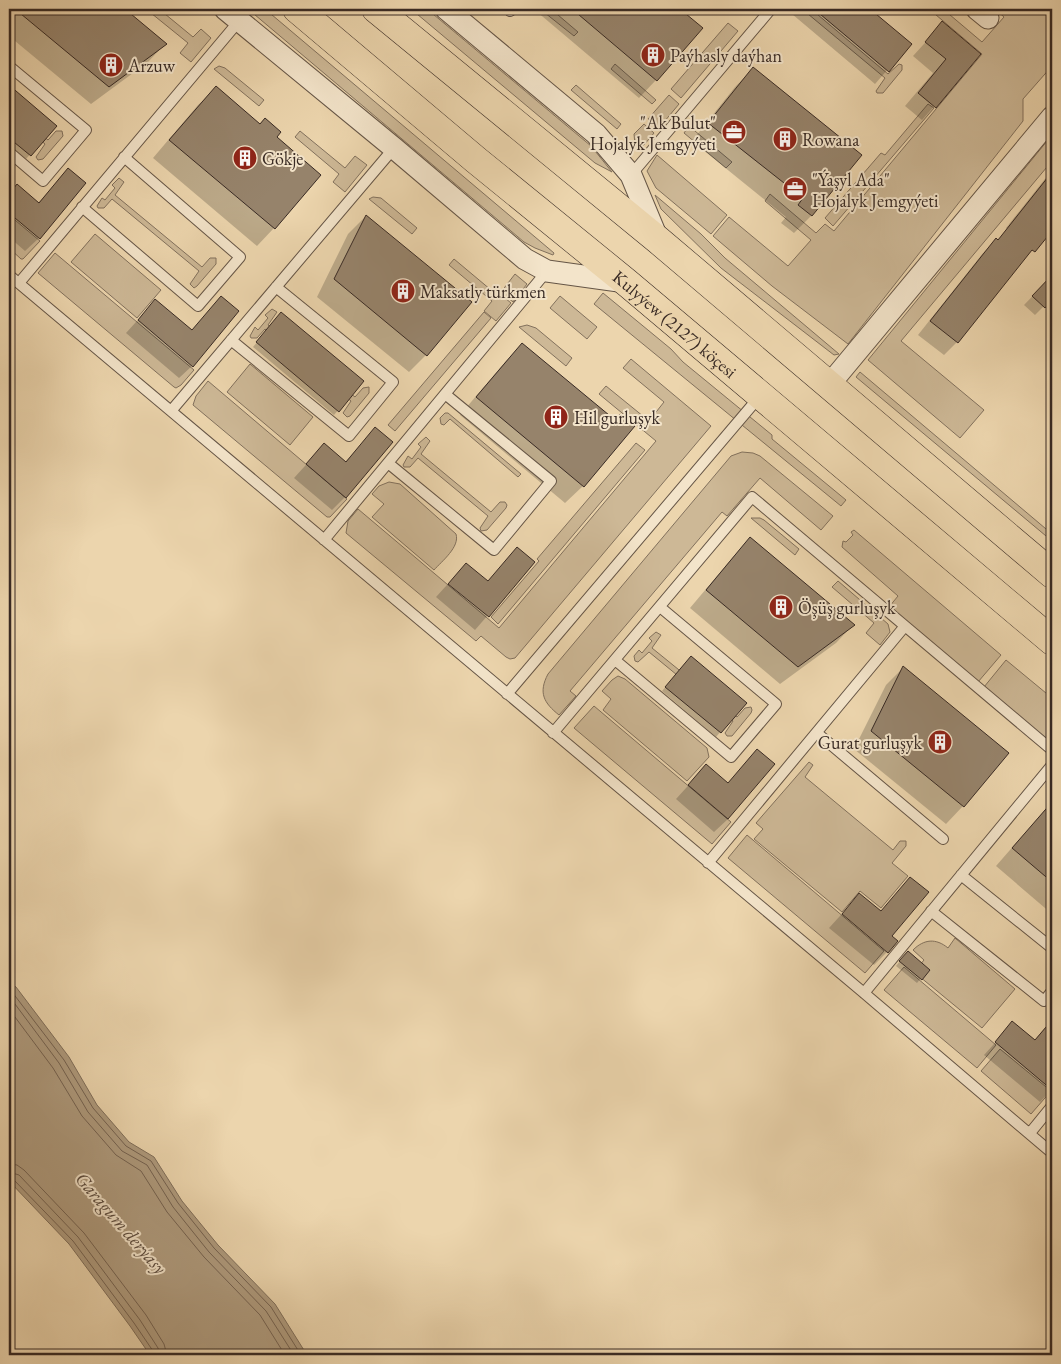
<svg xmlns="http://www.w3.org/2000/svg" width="1061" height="1364" font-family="'EB Garamond',serif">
  <rect width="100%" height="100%" fill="#ecd5ad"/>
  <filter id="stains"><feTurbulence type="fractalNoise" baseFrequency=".004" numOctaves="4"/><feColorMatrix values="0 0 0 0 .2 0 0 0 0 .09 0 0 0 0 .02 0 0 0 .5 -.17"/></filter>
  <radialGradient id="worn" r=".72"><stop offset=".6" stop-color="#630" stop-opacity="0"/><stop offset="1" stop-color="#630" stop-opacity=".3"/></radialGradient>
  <path fill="#cdb896" stroke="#82715d" d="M 146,9 L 159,9 L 193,37 L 201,29 L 211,38 L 191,62 L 180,53 L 188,43 Z
    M 248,9 L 265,9 L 554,253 L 553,255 L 535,248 L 524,242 Z
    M 411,9 L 427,9 L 591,146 L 612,172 L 595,163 Z
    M 540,9 L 551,9 L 578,32 L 574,36 Z
    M 802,9 L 811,9 L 888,74 L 899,64 L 902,65 L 902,70 L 883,93 L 877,93 L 876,91 L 885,78 Z
    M 929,9 L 943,9 L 982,42 L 1004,17 L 995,9 L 1052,9 L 1052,66 L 1023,99 L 1023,121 L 848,344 L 772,286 L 713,236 L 729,217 L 788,266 L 811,240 L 765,201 L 770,194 L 816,233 L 825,224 L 834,231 L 982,54 Z
    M 728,23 L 738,31 L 681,98 L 671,89 Z
    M 615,64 L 656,100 L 652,104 L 611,69 Z
    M 219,66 L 225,68 L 264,100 L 259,106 L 214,69 Z
    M 576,85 L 621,124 L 617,129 L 571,90 Z
    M 669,95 L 679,104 L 659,128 L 648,119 Z
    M 928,104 L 934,108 L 833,226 L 825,218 L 881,153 L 885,155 Z
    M 9,107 L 48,140 L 56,131 L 62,131 L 63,136 L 43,159 L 38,160 L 36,157 L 45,144 L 9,114 Z
    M 644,124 L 654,133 L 644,145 L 635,145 L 634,134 Z
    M 689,126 L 732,162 L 726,168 L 684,133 Z
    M 300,131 L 345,168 L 355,156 L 367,165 L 345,192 L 333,182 L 339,174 L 295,137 Z
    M 1052,135 L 1052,161 L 901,341 L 984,410 L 960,438 L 868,360 Z
    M 657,155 L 727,215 L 711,234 L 656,188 L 647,171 Z
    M 119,178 L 124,182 L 115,195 L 202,267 L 210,258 L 216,258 L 216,264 L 197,286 L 194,288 L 190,284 L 199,271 L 112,199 L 104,208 L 98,208 L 97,206 L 102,198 L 105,200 L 115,188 L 112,185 Z
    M 655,195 L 701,234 L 725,258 L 839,354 L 834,355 L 721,268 L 661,209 Z
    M 373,197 L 381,198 L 417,228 L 412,234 L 369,199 Z
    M 9,215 L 40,241 L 23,259 L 21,259 L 9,248 Z
    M 95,234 L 161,290 L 137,318 L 71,262 Z
    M 55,253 L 194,370 L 181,385 L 176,388 L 174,387 L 38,273 Z
    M 454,259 L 497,295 L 499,293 L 511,303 L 496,321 L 484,311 L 492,301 L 449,265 Z
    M 515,274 L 527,284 L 513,302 L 501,292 Z
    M 603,293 L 671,349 L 683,362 L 772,435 L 772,439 L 846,500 L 841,506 L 594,304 Z
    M 560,296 L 597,327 L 587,339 L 550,308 Z
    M 272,309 L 277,312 L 268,325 L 355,397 L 363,388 L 369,387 L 369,393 L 350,416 L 347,417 L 343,413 L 351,401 L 265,329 L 257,338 L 251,338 L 250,336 L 255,327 L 258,330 L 268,318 L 265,315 Z
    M 484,312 L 491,318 L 395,431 L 388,425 Z
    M 527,325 L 536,328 L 572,358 L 566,366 L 519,327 Z
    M 631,359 L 711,426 L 515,658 L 510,659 L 506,657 L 481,636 L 476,641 L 346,533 L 348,521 L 358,509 L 499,628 L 656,441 L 599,394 L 606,386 L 649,421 L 664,402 L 623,368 Z
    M 250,364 L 313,417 L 290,445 L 227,392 Z
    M 860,372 L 1052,534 L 1052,541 L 856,377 Z
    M 208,381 L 347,499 L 330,517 L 327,517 L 193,405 L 196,396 Z
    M 445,413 L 448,413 L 521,474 L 518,477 L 450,419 L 444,425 L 441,424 L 440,418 Z
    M 426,437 L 430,441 L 421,454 L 491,512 L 500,502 L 505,502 L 507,505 L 506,508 L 487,530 L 481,531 L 480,528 L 488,516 L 418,458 L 410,467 L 404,467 L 403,465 L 408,456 L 412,459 L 421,447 L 418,444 Z
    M 636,443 L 645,450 L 498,624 L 491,617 L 539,561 L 537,559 Z
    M 742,452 L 753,453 L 760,456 L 833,516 L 821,530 L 760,478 L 727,516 L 722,512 L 570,691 L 576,696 L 559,715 C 544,703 538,693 548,674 L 726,462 L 731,456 Z
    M 389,482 L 400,484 L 456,534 C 460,547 442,561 434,570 L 372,517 L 384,504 L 372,494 L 379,486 Z
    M 751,518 L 760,518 L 764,520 L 799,549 L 795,555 Z
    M 854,530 L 1001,655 L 978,682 L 889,607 L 898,596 L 842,547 L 843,541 L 846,542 L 853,535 L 851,532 Z
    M 838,581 L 888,624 L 890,632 L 880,645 L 866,633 L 874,623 L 832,587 Z
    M 656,632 L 661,635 L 652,648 L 737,717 L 745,708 L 751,707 L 752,710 L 751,713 L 732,736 L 727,736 L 725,733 L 733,721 L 649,652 L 638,662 L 635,661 L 634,656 L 639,650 L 642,653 L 652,641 L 649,638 Z
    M 1006,660 L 1052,698 L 1052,744 L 984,687 Z
    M 618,676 L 625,679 L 707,748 L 709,757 L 687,781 L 603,710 L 611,699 L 602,691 L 612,680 Z
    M 594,706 L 731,822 L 712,844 L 574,728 Z
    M 809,762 L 813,765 L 805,777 L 893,850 L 900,841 L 906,841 L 906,846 L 892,863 L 908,876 L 881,908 L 860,891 L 842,912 L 754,839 L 763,829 L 756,823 Z
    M 747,835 L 884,951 L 865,973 L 728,858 Z
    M 955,938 L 1015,989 L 982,1028 L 914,972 L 924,960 L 913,950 C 924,939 936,938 948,948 Z
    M 904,967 L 996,1045 L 977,1068 L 884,990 Z
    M 1000,1049 L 1051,1091 L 1031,1114 L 981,1071 Z"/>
  <path fill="#af9b7e" stroke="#7f6e5a" d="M 9,981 L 16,987 L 69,1057 L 97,1105 L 129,1142 L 154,1157 L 182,1201 L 218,1245 L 275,1304 L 307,1355 L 150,1355 L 130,1326 L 69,1244 L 9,1181 Z"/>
  <path fill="#0003" d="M 16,9 L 123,9 L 165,44 L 148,62 L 91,104 L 9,36 L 9,18 Z
    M 538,9 L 678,9 L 701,28 L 656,80 L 639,98 L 536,11 Z
    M 796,9 L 868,9 L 910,44 L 875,84 L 792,14 Z
    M 943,23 L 980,54 L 922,120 L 905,106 L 933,73 L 913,56 Z
    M 753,69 L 811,216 L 794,233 L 781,223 L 786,217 L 692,141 L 735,87 Z
    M 9,87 L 55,126 L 26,159 L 9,145 Z
    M 216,88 L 275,138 L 274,228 L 257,246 L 153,158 L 198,105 Z
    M 68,170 L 39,238 L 25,251 L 9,237 L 9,194 L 17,186 L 38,203 Z
    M 1052,170 L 1052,229 L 1033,250 L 1006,228 Z
    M 366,216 L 426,355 L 409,372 L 317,297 L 348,234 Z
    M 1003,235 L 957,342 L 944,355 L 918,335 L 983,253 Z
    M 1050,278 L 1052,280 L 1052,298 L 1035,315 L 1024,305 Z
    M 221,298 L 192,366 L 179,378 L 126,333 L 155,301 L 191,331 Z
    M 278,318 L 363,381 L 334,415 L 253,347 Z
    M 522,344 L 615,422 L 633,426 L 583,486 L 565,503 L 460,415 L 505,362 Z
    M 375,429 L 345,497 L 332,510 L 294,478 L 324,445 L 345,462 Z
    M 750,539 L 853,625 L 836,643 L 780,684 L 690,608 L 733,557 Z
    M 517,549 L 534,562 L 475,630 L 436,597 L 466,564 L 487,582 Z
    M 687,661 L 745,703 L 716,737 L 662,691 Z
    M 903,668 L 963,806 L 946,824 L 854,749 L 886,685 Z
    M 757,750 L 728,819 L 714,832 L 676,799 L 706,766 L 727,784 Z
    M 1052,802 L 1052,914 L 996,866 Z
    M 859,895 L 890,936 L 887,952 L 874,965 L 829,928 Z
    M 904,956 L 928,970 L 917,983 L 896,966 Z
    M 1052,1019 L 1052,1051 L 1050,1054 L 1052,1056 L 1052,1089 L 1040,1102 L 984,1055 L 1013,1023 L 1034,1041 Z"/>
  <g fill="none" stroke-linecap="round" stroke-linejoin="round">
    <path stroke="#746251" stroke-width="1" d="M 9,988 L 64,1060 L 93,1108 L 126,1146 L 151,1161 L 178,1203 L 214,1248 L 271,1307 L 301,1355
      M 9,996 L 59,1063 L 88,1112 L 122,1151 L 147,1165 L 173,1207 L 209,1252 L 266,1311 L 294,1355
      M 9,1009 L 53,1068 L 82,1116 L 116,1155 L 141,1171 L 167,1212 L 204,1257 L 260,1315 L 285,1355
      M 9,1164 L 17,1165 L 24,1170 L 84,1233 L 146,1315 L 164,1344 L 167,1355
      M 9,1172 L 19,1175 L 78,1237 L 140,1320 L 158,1348 L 160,1355
      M 9,1178 L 14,1180 L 73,1241 L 134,1323 L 153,1351 L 153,1355"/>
  </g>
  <path fill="#96836b" stroke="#382a24" d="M 15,9 L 125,9 L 167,44 L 109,87 Z
    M 572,9 L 680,9 L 703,28 L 657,81 Z
    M 814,9 L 870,9 L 912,44 L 889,72 Z
    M 942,21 L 981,54 L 936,108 L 918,93 L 946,59 L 925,42 Z
    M 753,67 L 862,155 L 812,216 L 798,205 L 803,198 L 708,123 Z
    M 9,85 L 57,126 L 31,156 L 9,138 Z
    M 216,86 L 260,124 L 265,118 L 281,132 L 277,137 L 321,175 L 275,229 L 169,140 Z
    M 68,168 L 86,183 L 40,239 L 9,213 L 9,194 L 17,184 L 39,203 Z
    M 1052,172 L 1052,231 L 1035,252 L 1032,250 L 958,343 L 930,321 L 996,238 L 998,240 Z
    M 366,215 L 472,302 L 427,356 L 334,279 Z
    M 1052,275 L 1052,300 L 1045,308 L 1032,296 Z
    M 221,296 L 239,311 L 193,367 L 138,320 L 155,299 L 192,330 Z
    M 281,312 L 364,381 L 339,412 L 256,342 Z
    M 522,343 L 615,420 L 620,414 L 635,426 L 584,487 L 476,397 Z
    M 375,427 L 393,442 L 346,498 L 306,464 L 324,443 L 346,462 Z
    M 750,537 L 855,625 L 798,667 L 706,590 Z
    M 517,547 L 535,562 L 489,617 L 448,584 L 466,563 L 488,581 Z
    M 691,656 L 747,703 L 721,733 L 665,687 Z
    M 903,666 L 1009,753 L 964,807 L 871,731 Z
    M 757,749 L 775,764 L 728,819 L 688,785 L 706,764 L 728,783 Z
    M 1052,802 L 1052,882 L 1012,848 Z
    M 910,877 L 929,892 L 892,936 L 898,941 L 888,953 L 842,914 L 859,893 L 881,911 Z
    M 908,951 L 930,970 L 922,980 L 899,961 Z
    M 1052,1020 L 1052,1090 L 995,1042 L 1012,1021 L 1035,1040 Z"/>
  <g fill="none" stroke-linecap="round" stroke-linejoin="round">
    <defs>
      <path id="lane" d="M 510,11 L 513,9
        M 9,66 L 86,130 L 43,181 L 9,152
        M 631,175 L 771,9
        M 82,207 L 198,306 L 240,257 L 124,157
        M 9,275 L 864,993 L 1052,1153
        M 19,283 L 239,21
        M 231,340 L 349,436 L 393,382 L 276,287
        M 171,411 L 394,148
        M 388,463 L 494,550 L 551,481 L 445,394
        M 324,540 L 547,271
        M 615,660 L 731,757 L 776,704 L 660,607
        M 507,694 L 760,396
        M 553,733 L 752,497 L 1052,750
        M 817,733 L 943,839
        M 708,863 L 905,626
        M 961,875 L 1052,948
        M 931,911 L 1044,1001 L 1052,991
        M 864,993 L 1052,765
        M 1030,1133 L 1052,1106"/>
      <path id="street" d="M 225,9 L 394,148 L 525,259 L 547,271 L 626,282
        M 446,9 L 596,134 L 631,175 L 658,240
        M 977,9 L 988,18
        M 829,385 L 1052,117"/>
      <g id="highway">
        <path id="s1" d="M 297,9 L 476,160 L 626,282 L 1052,641"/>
        <path d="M 376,9 L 658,240 L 1052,574"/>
      </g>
    </defs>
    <use href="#lane" stroke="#655546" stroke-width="12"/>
    <use href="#street" stroke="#655546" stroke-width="23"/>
    <use href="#highway" stroke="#382a24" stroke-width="29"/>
    <use href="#lane" stroke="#f3e4ca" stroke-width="10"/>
    <use href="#street" stroke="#f3e4ca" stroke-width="21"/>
    <use href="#highway" stroke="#ecd5ad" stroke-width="28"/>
  </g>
  <defs>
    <symbol id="building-disc" viewBox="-11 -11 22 22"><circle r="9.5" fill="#8f2418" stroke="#f3e4ca"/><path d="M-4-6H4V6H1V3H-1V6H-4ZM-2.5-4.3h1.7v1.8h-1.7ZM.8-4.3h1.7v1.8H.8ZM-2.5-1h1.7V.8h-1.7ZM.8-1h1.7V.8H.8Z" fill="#fff"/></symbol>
    <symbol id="office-disc" viewBox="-11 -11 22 22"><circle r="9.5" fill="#8f2418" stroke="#f3e4ca"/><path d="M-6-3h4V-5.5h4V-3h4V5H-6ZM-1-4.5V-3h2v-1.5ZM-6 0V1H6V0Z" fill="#fff"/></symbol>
  </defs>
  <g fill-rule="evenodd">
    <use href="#building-disc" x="639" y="41" width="28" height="28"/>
    <use href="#building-disc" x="97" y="51" width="28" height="28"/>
    <use href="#office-disc" x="720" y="118" width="28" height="28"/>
    <use href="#building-disc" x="771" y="125" width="28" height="28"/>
    <use href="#building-disc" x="231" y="144" width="28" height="28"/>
    <use href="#office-disc" x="781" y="175" width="28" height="28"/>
    <use href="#building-disc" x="389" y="277" width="28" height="28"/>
    <use href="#building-disc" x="542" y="403" width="28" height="28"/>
    <use href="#building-disc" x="767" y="593" width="28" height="28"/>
    <use href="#building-disc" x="926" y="728" width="28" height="28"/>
  </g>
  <g text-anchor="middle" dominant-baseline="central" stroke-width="4" stroke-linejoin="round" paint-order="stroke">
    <g font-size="18" fill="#382a24" stroke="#f3e4ca" text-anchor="start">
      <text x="670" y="55">Paýhasly daýhan</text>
      <text x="128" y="65">Arzuw</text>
      <text x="716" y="122" text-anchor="end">"Ak Bulut"<tspan x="716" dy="21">Hojalyk Jemgyýeti</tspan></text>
      <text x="802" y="139">Rowana</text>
      <text x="262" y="158">Gökje</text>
      <text x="812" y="179">"Ýaşyl Ada"<tspan x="812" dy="21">Hojalyk Jemgyýeti</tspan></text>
      <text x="420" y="291">Maksatly türkmen</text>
      <text x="574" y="417">Hil gurluşyk</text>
      <text x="798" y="607">Öşüş gurluşyk</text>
      <text x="922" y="742" text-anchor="end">Gurat gurluşyk</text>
    </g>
    <g font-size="18" fill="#382a24" stroke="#f3e4ca">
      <text stroke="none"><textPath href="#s1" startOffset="492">Kulyýew (2127) köçesi</textPath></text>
    </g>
    <g font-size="19" font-style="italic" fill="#5c4c3f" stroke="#f3e4ca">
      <text transform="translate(121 1223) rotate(49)">Garagum derýasy</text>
    </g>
  </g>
  <rect width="1061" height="1364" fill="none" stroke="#ecd5ad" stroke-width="30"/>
  <rect x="10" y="10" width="1041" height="1344" fill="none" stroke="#382a24" stroke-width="2.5"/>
  <rect x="15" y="15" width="1031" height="1334" fill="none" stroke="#382a24"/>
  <rect width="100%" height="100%" filter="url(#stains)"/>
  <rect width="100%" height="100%" fill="url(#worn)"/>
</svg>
